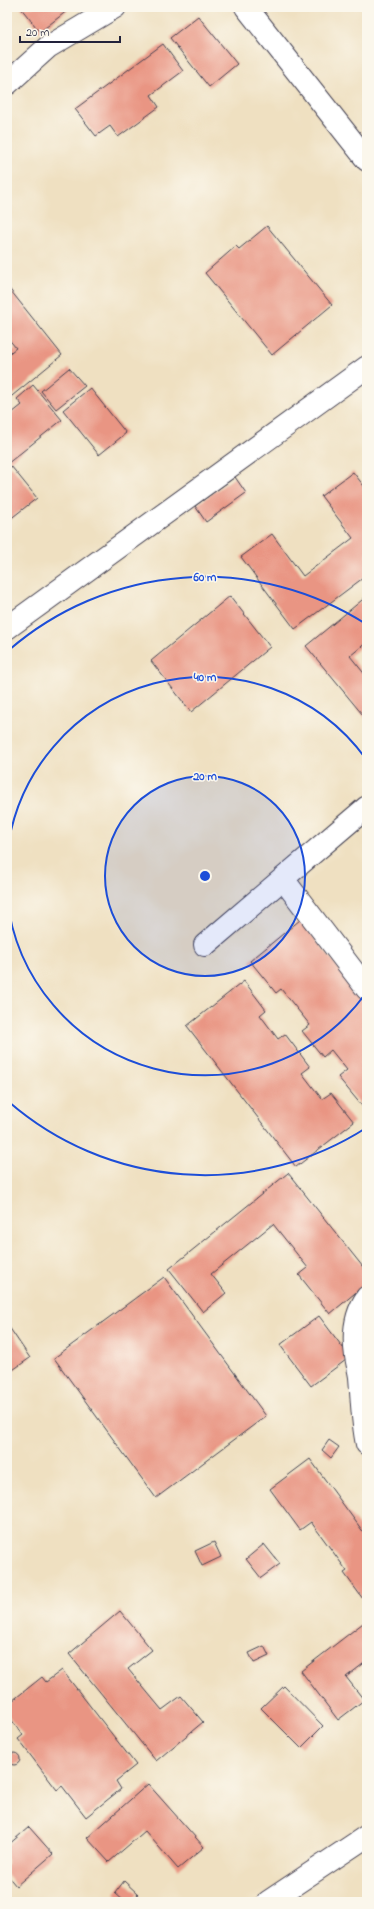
<svg xmlns="http://www.w3.org/2000/svg" width="374" height="1909" font-family="'Indie Flower',sans-serif">
  <rect width="100%" height="100%" fill="#fbf7ec"/>
  <filter id="ink" filterUnits="userSpaceOnUse"><feTurbulence type="fractalNoise" baseFrequency=".025" numOctaves="2"/><feDisplacementMap in="SourceGraphic" scale="8" xChannelSelector="R" yChannelSelector="G"/><feConvolveMatrix kernelMatrix="1 2 1 2 8 2 1 2 1" color-interpolation-filters="sRGB"/></filter>
  <filter id="wash" filterUnits="userSpaceOnUse"><feTurbulence type="fractalNoise" baseFrequency=".012" numOctaves="4" result="noise"/><feDisplacementMap in="SourceGraphic" scale="16" xChannelSelector="R" yChannelSelector="G"/><feGaussianBlur stdDeviation="0.9" result="paint"/><feColorMatrix in="noise" values="0 0 0 0 0 0 0 0 0 0 0 0 0 0 0 0 0 1.4 0 .05"/><feComposite in="paint" operator="in"/></filter>
  <g filter="url(#wash)">
    <rect width="100%" height="100%" fill="#efe0c1"/>
    <g id="blocks">
      <path fill="#e99583" d="M 20,7 L 65,7 L 68,10 L 40,32 Z
        M 198,16 L 237,64 L 209,87 L 170,38 Z
        M 163,44 L 183,71 L 151,95 L 159,107 L 118,137 L 110,126 L 96,136 L 75,109 Z
        M 267,226 L 332,305 L 272,355 L 205,273 L 236,246 L 239,249 Z
        M 7,286 L 62,355 L 7,400 L 7,355 L 16,348 L 7,337 Z
        M 69,368 L 85,386 L 56,409 L 41,391 Z
        M 33,385 L 62,420 L 7,464 L 7,417 L 22,405 L 17,399 Z
        M 90,388 L 126,433 L 99,455 L 63,410 Z
        M 11,466 L 37,498 L 9,520 L 7,517 L 7,470 Z
        M 353,472 L 367,490 L 367,575 L 295,629 L 241,557 L 272,534 L 303,576 L 353,538 L 321,496 Z
        M 235,477 L 246,493 L 206,522 L 195,506 Z
        M 230,596 L 270,647 L 191,712 L 151,661 Z
        M 367,596 L 367,642 L 350,656 L 367,677 L 367,720 L 306,646 Z
        M 300,920 L 367,1003 L 367,1103 L 362,1106 L 338,1077 L 347,1070 L 331,1050 L 323,1057 L 302,1031 L 310,1025 L 281,989 L 276,993 L 250,961 Z
        M 244,981 L 266,1010 L 260,1015 L 278,1039 L 285,1034 L 310,1067 L 302,1073 L 322,1099 L 331,1093 L 354,1122 L 296,1167 L 187,1026 Z
        M 288,1173 L 367,1272 L 367,1283 L 330,1314 L 299,1275 L 308,1268 L 273,1224 L 211,1274 L 226,1293 L 203,1312 L 169,1269 Z
        M 164,1277 L 266,1416 L 156,1498 L 54,1358 Z
        M 319,1316 L 350,1357 L 311,1386 L 280,1345 Z
        M 7,1324 L 30,1358 L 7,1374 Z
        M 329,1440 L 339,1447 L 331,1458 L 322,1450 Z
        M 310,1459 L 367,1537 L 367,1596 L 363,1599 L 344,1573 L 347,1571 L 311,1522 L 300,1530 L 270,1489 Z
        M 214,1542 L 221,1557 L 202,1566 L 195,1551 Z
        M 264,1544 L 280,1564 L 261,1578 L 246,1559 Z
        M 120,1611 L 152,1650 L 128,1669 L 162,1710 L 181,1696 L 203,1722 L 156,1761 L 69,1654 Z
        M 367,1620 L 367,1661 L 346,1677 L 364,1700 L 338,1720 L 301,1671 Z
        M 264,1646 L 269,1656 L 254,1663 L 249,1653 Z
        M 62,1670 L 136,1765 L 116,1781 L 121,1789 L 86,1817 L 62,1786 L 57,1790 L 18,1739 L 23,1735 L 7,1714 L 7,1705 L 42,1677 L 46,1682 Z
        M 284,1686 L 323,1726 L 301,1748 L 261,1708 Z
        M8 1759a6 6 0 1 1 12 0a6 6 0 1 1-12 0Z
        M 148,1784 L 204,1847 L 178,1869 L 145,1831 L 109,1862 L 87,1838 Z
        M 29,1827 L 53,1854 L 16,1886 L 7,1875 L 7,1846 Z
        M 124,1881 L 138,1894 L 131,1902 L 125,1902 L 115,1893 Z"/>
    </g>
  </g>
  <g filter="url(#ink)">
    <use href="#blocks" fill-opacity="0" stroke="#413e4f" stroke-width="1"/>
    <g fill="none" stroke-linecap="round" stroke-linejoin="round">
      <defs>
        <path id="street" d="M 246,7 L 367,160
          M 7,84 L 48,47 L 115,7
          M 7,628 L 367,367
          M 283,879 L 367,989
          M 205,945 L 367,807
          M 367,1297 C 355,1314 353,1336 356,1356 C 357,1363 359,1370 360,1377 C 362,1400 362,1421 367,1444
          M 268,1902 L 367,1836"/>
      </defs>
      <use href="#street" stroke="#413e4f" stroke-width="24"/>
      <use href="#street" stroke="#fff" stroke-width="22"/>
    </g>
  </g>
  <circle cx="205" cy="876" r="100" fill="#1d4ed8" fill-opacity=".12"/>
  <g fill="none" stroke="#1d4ed8" stroke-width="2">
    <circle cx="205" cy="876" r="100"/>
    <path d="M366 993A199 199 0 0 1 7 897M7 855A199 199 0 0 1 366 759"/>
    <path d="M366 1128A299 299 0 0 1 9 1102M9 650A299 299 0 0 1 366 624"/>
  </g>
  <circle cx="205" cy="876" r="6" fill="#1d4ed8" stroke="#fbf7ec" stroke-width="2"/>
  <g font-size="12" text-anchor="middle" font-weight="bold" fill="#1d4ed8" stroke="#fbf7ec" stroke-width="3" stroke-linejoin="round" paint-order="stroke">
    <text x="205" y="581">60 m</text>
    <text x="205" y="681">40 m</text>
    <text x="205" y="780">20 m</text>
  </g>
  <rect width="374" height="1909" fill="none" stroke="#fbf7ec" stroke-width="24"/>
  <path d="M20 36v6h100v-6" fill="none" stroke="#22223b" stroke-width="2"/>
  <text x="26" y="36" font-size="12" fill="#22223b" stroke="#fbf7ec" stroke-width="3" paint-order="stroke">20 m</text>
</svg>
